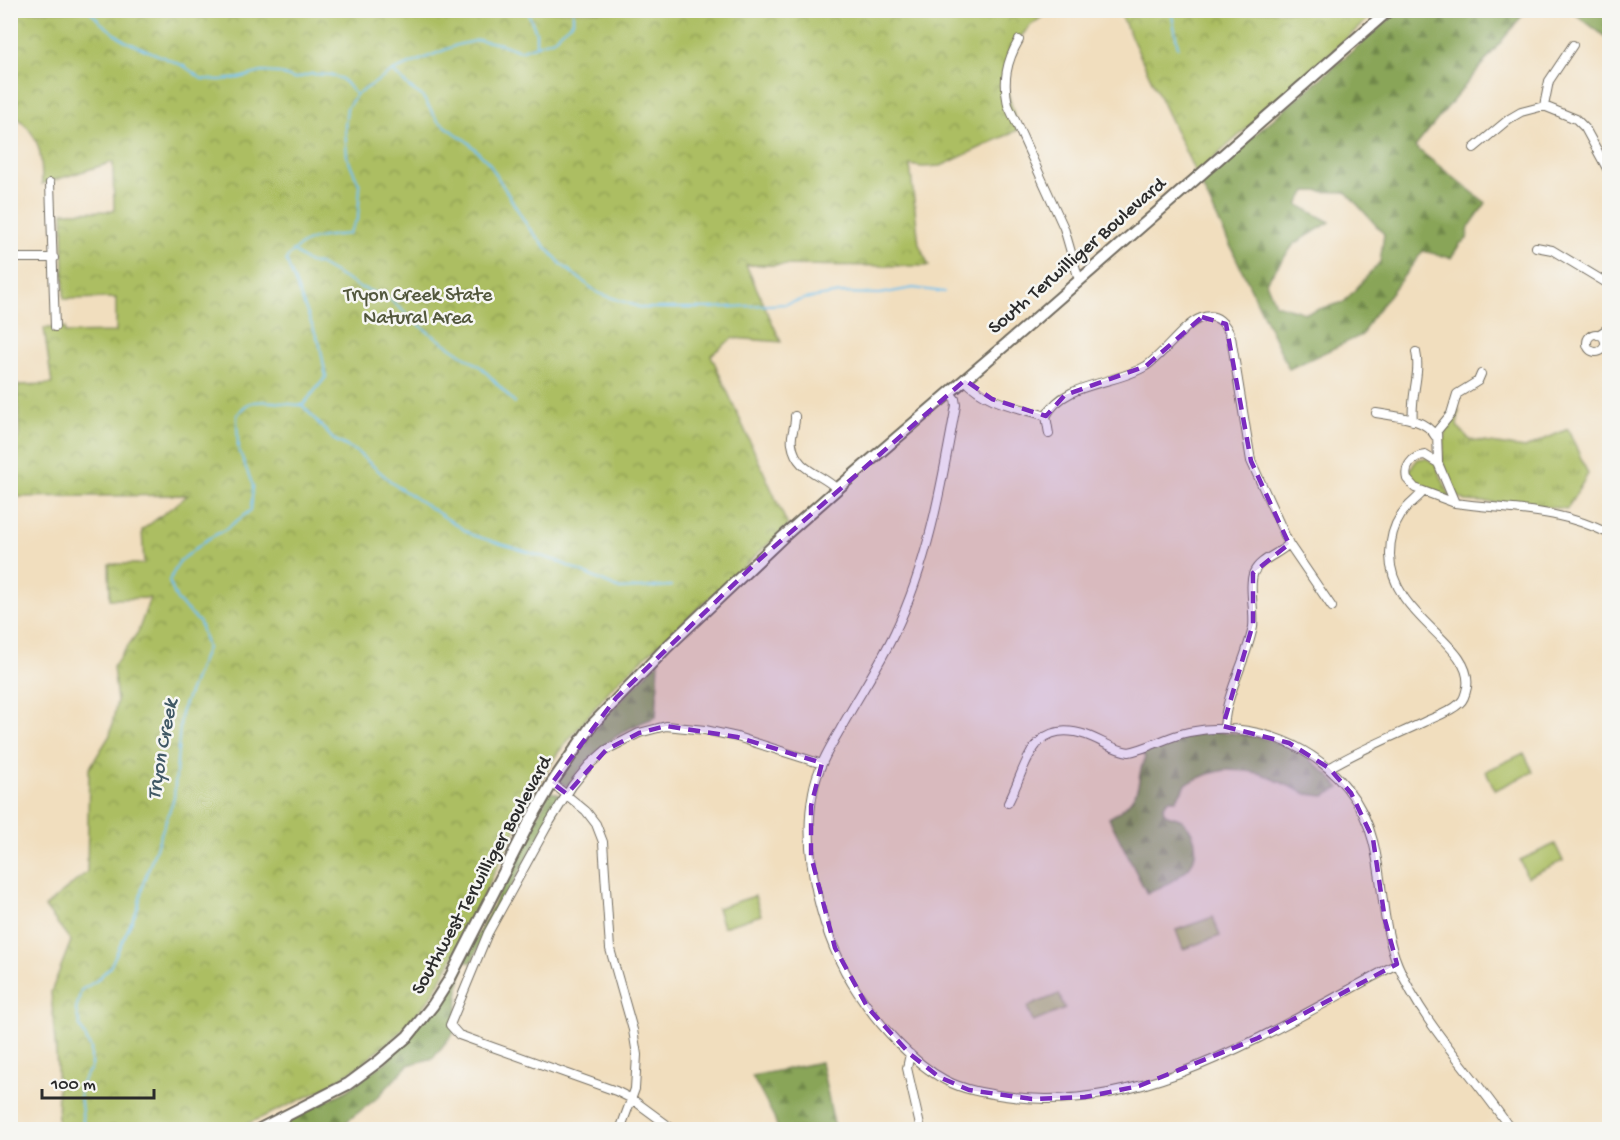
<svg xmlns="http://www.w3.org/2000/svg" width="1620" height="1140" font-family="'Gochi Hand',sans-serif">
  <defs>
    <pattern id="grass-tufts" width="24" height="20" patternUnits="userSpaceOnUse" patternTransform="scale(1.5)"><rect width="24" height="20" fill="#acbe62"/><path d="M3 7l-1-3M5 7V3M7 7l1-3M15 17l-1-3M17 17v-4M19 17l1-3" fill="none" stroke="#8c9b51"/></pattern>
    <pattern id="forest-firs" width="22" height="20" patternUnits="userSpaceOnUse" patternTransform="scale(1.5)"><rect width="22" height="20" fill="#89a558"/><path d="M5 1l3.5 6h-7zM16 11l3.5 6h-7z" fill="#708749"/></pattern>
    <pattern id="park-crowns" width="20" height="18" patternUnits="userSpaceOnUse" patternTransform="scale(1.5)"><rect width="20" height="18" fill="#acbe62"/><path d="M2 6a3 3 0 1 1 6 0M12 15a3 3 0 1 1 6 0" fill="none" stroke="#8c9b51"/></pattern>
  </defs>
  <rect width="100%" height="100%" fill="#f6f6f2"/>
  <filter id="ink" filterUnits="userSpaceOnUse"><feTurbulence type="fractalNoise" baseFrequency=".0167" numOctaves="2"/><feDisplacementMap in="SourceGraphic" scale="12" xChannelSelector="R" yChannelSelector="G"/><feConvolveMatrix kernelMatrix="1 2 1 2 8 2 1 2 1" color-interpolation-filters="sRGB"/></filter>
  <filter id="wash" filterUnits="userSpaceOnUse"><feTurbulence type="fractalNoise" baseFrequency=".008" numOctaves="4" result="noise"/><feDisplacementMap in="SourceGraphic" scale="24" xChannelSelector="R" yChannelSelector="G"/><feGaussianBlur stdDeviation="1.35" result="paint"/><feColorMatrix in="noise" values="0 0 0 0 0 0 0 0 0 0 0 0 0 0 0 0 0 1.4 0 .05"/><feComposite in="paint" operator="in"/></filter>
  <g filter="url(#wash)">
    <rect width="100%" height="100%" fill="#f1debe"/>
    <path fill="url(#grass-tufts)" stroke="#6c7446" stroke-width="1.5" d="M 1459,410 L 1457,426 L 1470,440 L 1525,448 L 1568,429 L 1588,474 L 1567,509 L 1520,504 L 1466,501 L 1456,496 L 1442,466 L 1442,458 L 1446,425 Z
      M 1426,458 L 1435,464 L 1451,498 C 1436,492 1409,488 1410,469 L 1418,459 Z"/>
    <path fill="url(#forest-firs)" stroke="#5a6842" stroke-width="1.5" fill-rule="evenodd" d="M 1399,11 L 1526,11 L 1415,147 L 1486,203 L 1469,227 L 1467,239 L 1460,244 L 1451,258 L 1423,251 L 1370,320 L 1362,335 L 1289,369 L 1200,182 ZM 1306,191 L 1346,192 L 1384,234 L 1380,262 L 1344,302 L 1305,313 L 1275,304 L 1266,282 L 1294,244 L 1330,222 L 1298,205 Z
      M 1575,11 L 1609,11 L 1609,33 L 1607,38 L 1574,13 Z
      M 659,661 L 656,717 C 617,730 590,754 567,786 L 561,783 L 559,776 L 604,718 Z
      M 1208,732 C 1263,732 1304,745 1340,788 L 1324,796 L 1307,794 L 1262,774 L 1247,771 L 1225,770 L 1208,774 L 1187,783 L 1176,800 L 1168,800 L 1163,808 L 1165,814 C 1171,817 1178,817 1183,821 C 1200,837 1200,861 1181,875 C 1171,883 1158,888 1147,894 L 1109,818 C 1122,811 1134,800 1138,786 C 1140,776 1140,767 1145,758 L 1143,752 L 1177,738 Z
      M 552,792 L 562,796 L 484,935 L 471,963 L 465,960 L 549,794 Z
      M 461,969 L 455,1031 L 433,1058 L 408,1065 L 377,1098 L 337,1129 L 268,1130 L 346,1091 L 387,1061 L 449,989 Z
      M 821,1062 L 835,1129 L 778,1129 L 774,1117 L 752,1076 Z"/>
    <path fill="url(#park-crowns)" stroke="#6c7446" stroke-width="1.5" d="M 10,11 L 1050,11 L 1030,26 L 1018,40 L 1004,78 L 1018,130 L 941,166 L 922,167 L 910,165 L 919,244 L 929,266 L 746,265 L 781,342 L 733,338 L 711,355 L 788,526 L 612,687 L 557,754 L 534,792 L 449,965 L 430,999 L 398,1034 L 361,1065 L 322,1090 L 236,1129 L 58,1129 L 57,1067 L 51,992 L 71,941 L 45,907 L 87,872 L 89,769 L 110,735 L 117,701 L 113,667 L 138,632 L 150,598 L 110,599 L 109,564 L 144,564 L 142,530 L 188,495 L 11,497 L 11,440 L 19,438 L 18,385 L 52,384 L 44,328 L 65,328 L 65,333 L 116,332 L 116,298 L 64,299 L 63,212 L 114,211 L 113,162 L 42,184 C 42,151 39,132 11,113 Z
      M 1119,11 L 1377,11 L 1196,174 Z"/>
    <path fill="#acbe62" stroke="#6c7446" stroke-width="1.5" d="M 1524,753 L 1533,772 L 1495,790 L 1486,771 Z
      M 1555,844 L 1563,861 L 1527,877 L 1520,860 Z
      M 755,896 L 761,915 L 723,927 L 717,908 Z
      M 1213,917 L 1220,936 L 1183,949 L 1176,930 Z
      M 1059,994 L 1065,1009 L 1033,1022 L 1027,1007 Z"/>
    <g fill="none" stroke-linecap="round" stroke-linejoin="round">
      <path stroke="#72c1ed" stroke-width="2" d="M 89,10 L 101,23 L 125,41 L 184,66 L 202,79 L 220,80 L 239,78 L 262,72 L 278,73 L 294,79 L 311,74 L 331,75 L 342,79 L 356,95
        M 527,10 L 536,32 L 536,45
        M 1171,10 L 1178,47
        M 393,71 L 409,87 L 422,96 L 438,121 L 468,142 L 489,163 L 528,227 L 562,265 L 598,293 L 642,308 L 710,308 L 786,304 L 804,299 L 840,293 L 880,294 L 913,288 L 944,292
        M 293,251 L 309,263 L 319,264 L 359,287 L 387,297 L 428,332 L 482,368 L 515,403
        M 303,406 L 333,439 L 357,452 L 395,485 L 472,535 L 557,561 L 620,589 L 671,586
        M 84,1130 L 79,1086 L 91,1068 L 91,1049 L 80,1026 L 76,1010 L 81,990 L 96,981 L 110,967 L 138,908 L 143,884 L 174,798 L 181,713 L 207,648 L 200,623 L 177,600 L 169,581 L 179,562 L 206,540 L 226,529 L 251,510 L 253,486 L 238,447 L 237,415 C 240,412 244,406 248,404 C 260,398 288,405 303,405 L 326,377 L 320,345 L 286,260 C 302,237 322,236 348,234 L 358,218 L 360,186 L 347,157 L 345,127 L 347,108 L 356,95 L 393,71 L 457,45 L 479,40 L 501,44 L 520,51 L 554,39 L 573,21 L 573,10"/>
    </g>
  </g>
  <g filter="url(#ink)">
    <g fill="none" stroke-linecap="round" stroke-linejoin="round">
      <defs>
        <path id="street" d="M 1019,40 C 1006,62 1003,81 1008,105 L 1064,228 L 1079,280
          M 1544,106 L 1549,81 L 1573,45
          M 1474,148 L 1509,119 L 1521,112 L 1544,106 L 1576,119 L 1585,128 L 1610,174
          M 50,183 L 55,327
          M 1536,247 L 1552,250 L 1610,285
          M 10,255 L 19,258 L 54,258
          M1587 343a9 9 0 1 1 18 0a9 9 0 1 1-18 0Z
          M 1598,335 L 1610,327
          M 965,380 C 986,403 1018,407 1046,416
          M 950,393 L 955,399 L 956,405 C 942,482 929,561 895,632 C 879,666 858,697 840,730 C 829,749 817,769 813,792 C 801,856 822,939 858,993 C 878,1024 913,1063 945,1080 C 964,1090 984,1093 1005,1096 C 1146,1117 1278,1026 1397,964
          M 1376,413 C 1394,416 1426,418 1435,436
          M 795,416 C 796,426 790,434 792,444 C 796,471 821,473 837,489
          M 1413,421 C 1410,397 1421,374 1416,352
          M 1049,434 L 1046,416 C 1065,381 1113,386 1146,366 C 1163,355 1185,323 1201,318 C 1217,312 1226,324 1231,337 L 1251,461 L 1289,544 L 1332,607
          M 1438,463 L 1425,455 C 1412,456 1404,467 1407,479 L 1415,488 L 1455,503 L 1438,463 L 1437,431 L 1451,414 L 1457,394 L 1478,381 L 1481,374
          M 1455,503 C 1513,511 1555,507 1610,534
          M 1224,728 C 1226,692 1246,662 1253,627 C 1255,611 1248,584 1254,572 C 1260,559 1279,554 1289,544
          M 1329,768 C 1359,750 1392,737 1424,722 C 1435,717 1451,712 1460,703 C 1464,700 1466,692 1467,687 C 1474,643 1389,617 1390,554 C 1390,540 1393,527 1401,515 C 1406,506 1416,500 1423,492
          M 552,783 L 586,811 L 596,824 L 603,842 L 610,949 L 633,1030 L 637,1055 L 635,1089 L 620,1130
          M 1008,803 C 1027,767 1031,717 1086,735 C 1101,740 1113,750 1129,752 C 1150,748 1168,736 1189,732 C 1268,716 1353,761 1373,841 C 1384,883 1381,924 1398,965 C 1424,1027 1474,1074 1511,1130
          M 910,1054 L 907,1068 L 921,1130
          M 674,1130 L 632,1099 L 616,1091 L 459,1035 L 450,1025 L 488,933 L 546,828 L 572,786 L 589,765 L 606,750 L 639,733 L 666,726 L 705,730 L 737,737 L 822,764"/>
        <path id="secondary" d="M 258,1130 L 348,1084 L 379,1061 L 408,1036 L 433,1005 L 449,980 L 529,823 L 552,783 L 592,725 L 667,647 L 784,536 L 837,489 L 1018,334 L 1389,10"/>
      </defs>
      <use href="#street" stroke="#706a5e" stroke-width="10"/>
      <use href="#secondary" stroke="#706a5e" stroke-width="14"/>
      <use href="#street" stroke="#fff" stroke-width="8"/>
      <use href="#secondary" stroke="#fff" stroke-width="10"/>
    </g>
  </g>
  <path fill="#7b2cbf" fill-opacity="0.2" stroke="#7b2cbf" stroke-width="4.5" stroke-dasharray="12 8" stroke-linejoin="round" d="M 1202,317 L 1226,324 L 1251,461 L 1289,544 L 1253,573 L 1253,624 L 1223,726 L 1289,743 L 1329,768 L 1351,793 L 1373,839 L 1385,920 L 1397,964 L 1258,1038 L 1139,1086 L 1085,1097 L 1032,1099 L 969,1090 L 939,1077 L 910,1054 L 868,1008 L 835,948 L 811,856 L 811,806 L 822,763 L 737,737 L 666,726 L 639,733 L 606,750 L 567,794 L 552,783 L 616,698 L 760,559 L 965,380 L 992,399 L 1046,416 L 1065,395 L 1146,366 Z"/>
  <g text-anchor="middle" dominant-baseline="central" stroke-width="5" stroke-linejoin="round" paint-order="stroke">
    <g font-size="20" fill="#2b2b2b" stroke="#f6f6f2">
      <text transform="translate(1078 257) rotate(-41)">South Terwilliger Boulevard</text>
      <text transform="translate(483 876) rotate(-61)">Southwest Terwilliger Boulevard</text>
    </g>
    <g font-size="20" fill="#52573c" stroke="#f6f6f2">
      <text x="418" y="296">Tryon Creek State<tspan x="418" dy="23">Natural Area</tspan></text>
    </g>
    <g font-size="21" font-style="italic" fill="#405865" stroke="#f6f6f2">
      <text transform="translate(164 750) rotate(-80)">Tryon Creek</text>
    </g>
  </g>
  <rect width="1620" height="1140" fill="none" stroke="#f6f6f2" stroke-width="36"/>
  <path d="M42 1089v9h112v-9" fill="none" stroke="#2b2b2b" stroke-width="3"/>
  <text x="51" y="1089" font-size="18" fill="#2b2b2b" stroke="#f6f6f2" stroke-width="4.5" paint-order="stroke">100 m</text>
</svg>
